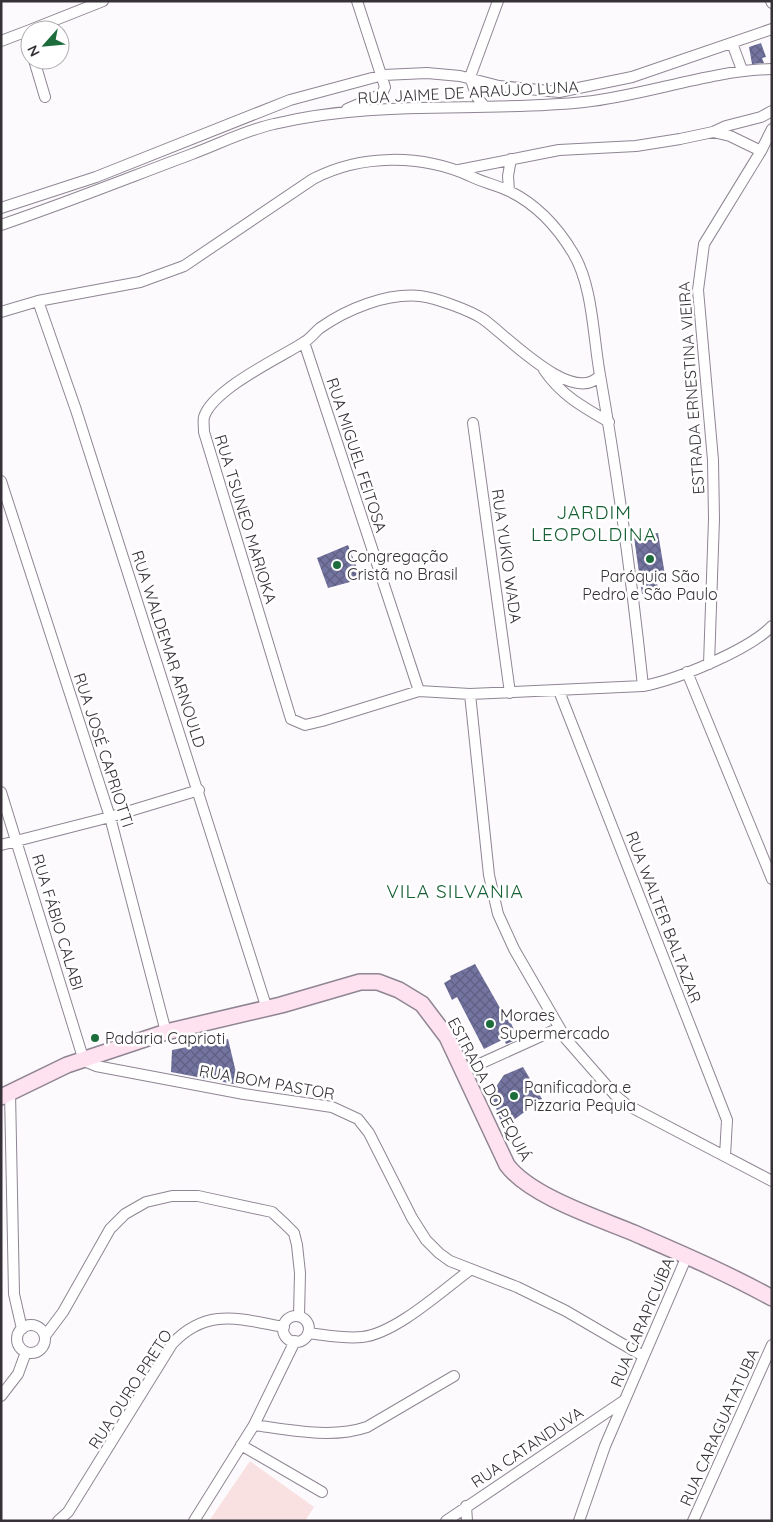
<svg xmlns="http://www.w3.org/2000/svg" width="773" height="1522" font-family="Quicksand,sans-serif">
  <defs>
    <pattern id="building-cross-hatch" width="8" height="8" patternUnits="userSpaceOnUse" patternTransform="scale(1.25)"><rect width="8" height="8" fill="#7374a0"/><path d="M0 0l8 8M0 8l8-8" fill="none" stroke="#5f6083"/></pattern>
  </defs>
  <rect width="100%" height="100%" fill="#fdfafe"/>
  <path fill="#f8e1e0" d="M 250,1461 L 314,1507 L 305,1521 L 209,1521 Z"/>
  <path fill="url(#building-cross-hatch)" d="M 761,43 L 766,57 L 762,58 L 764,63 L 752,64 L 749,47 Z
    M 658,533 L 666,581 L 657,582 L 658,592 L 642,594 L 634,537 Z
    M 348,545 L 361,579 L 328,588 L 317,558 Z
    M 475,964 L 504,1015 L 507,1014 L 518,1039 L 506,1044 L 504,1039 L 484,1049 L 457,997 L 452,1000 L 444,983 L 451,979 L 450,976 Z
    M 228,1039 L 239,1085 L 171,1072 L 172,1050 Z
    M 523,1067 L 542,1099 L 503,1128 L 491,1094 L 504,1075 Z"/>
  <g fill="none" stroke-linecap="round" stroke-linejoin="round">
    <defs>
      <path id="minor" d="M 771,1 L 772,3
        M 30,30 L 103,1
        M 26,32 L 30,45
        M 1,41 L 30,30
        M 732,43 L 742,70
        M 34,60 L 45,97
        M 484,106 L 477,97 L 470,77 L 498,1
        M 347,109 L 382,94 L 385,87 L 357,1
        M 713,132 L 730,136 L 761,151
        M 459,170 L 559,150 L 636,146 L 680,139 L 713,132 L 726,126 L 761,117 L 772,111
        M 509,191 L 508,176 L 511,159
        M 1,208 L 96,177 L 290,100 L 383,75 L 427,73 L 460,76 L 499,86 L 559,92 L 632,77 L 772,29
        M 1,225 C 66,203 128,178 192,154 C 219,144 246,130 274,124 C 376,99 481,113 584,102 C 648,95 707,71 772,69
        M 38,301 L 76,410 L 267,1009
        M 1,312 L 38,301 L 140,282 L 184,266 L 313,179 C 361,154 421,154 470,176 C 482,182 496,185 509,191 C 536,204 558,228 573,253 C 593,286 593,337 600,375 C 618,478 632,582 643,686
        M 304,342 L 419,691
        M 544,370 C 561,395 583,407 609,422
        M 600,375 C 574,408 505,334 483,319 C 469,310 436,298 420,296 C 386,293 347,309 320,328 C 314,333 310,339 303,343 C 279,358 213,389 204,417 C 203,421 204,427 204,432 L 291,719 L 305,725 L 322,721 L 419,691 L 470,694 L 643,686 C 676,680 749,650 772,626
        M 473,423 L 510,693
        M 1,481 L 110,817 L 166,1032
        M 709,664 L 714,519 L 713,460 L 698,290 L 704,244 L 761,151 L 772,129
        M 687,672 L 772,879
        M 559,691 L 727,1120 L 725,1156
        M 470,694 L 489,875 L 498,914 L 514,949 L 566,1039 L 615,1095 L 627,1105 L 772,1181
        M 1,792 L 84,1061 L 96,1066 L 244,1094 L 332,1107 L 358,1119 L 369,1133 L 412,1218 L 426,1240 L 439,1253 L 450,1261 L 517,1287 L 566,1311 L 643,1356
        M 1,845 L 110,817 L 199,790
        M 464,1071 L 559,1028
        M 10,1092 L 14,1294 L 22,1329
        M283 1329a13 13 0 1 1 26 0a13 13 0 1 1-26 0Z
        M17 1339a14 14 0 1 1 28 0a14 14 0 1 1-28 0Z
        M 308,1333 C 326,1335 345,1339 362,1337 C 395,1334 443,1290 470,1270
        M 45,1336 L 63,1312 L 110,1229 L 125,1214 L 146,1202 L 172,1196 L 198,1196 L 272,1212 L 285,1224 L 294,1233 L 297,1245 L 300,1273 L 299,1316
        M 1,1396 L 18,1374 L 26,1352
        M 254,1425 C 290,1430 332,1439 367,1427 L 454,1376
        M 241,1445 L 322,1492
        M 466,1506 L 467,1521
        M 58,1521 L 68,1512 L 172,1344 C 207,1307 239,1319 284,1327
        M 194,1521 L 254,1425 L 295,1341
        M 446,1521 L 625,1400
        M 579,1521 L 605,1446 L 687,1256
        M 693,1521 L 772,1345"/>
      <path id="secondary" d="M 1,1097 L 67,1065 L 166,1032 L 281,1005 L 360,982 L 378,982 L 399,990 L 422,1004 L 447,1037 L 507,1165 C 530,1196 598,1218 634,1233 C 680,1253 727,1273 772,1298"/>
    </defs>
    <use href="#minor" stroke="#8f8593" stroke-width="12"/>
    <use href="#secondary" stroke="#8f8593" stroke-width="18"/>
    <use href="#minor" stroke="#fff" stroke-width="10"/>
    <use href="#secondary" stroke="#fee2f0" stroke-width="15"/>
  </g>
  <g fill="#1c6c3c" stroke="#fff" stroke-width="2">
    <circle cx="650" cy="559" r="5"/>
    <circle cx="337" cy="565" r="5"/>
    <circle cx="490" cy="1024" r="5"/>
    <circle cx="95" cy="1038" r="5"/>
    <circle cx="514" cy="1096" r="5"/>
  </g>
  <g text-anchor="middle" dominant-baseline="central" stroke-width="5" stroke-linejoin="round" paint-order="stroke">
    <g font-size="16" fill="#363137" stroke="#fff">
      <text transform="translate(468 92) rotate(-3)">RUA JAIME DE ARAÚJO LUNA</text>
      <text transform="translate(691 388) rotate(-94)">ESTRADA ERNESTINA VIEIRA</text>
      <text transform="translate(357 455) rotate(72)">RUA MIGUEL FEITOSA</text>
      <text transform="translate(246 519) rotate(73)">RUA TSUNEO MARIOKA</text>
      <text transform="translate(507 556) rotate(82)">RUA YUKIO WADA</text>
      <text transform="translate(169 649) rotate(72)">RUA WALDEMAR ARNOULD</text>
      <text transform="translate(104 750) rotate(72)">RUA JOSÉ CAPRIOTTI</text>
      <text transform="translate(664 917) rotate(69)">RUA WALTER BALTAZAR</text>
      <text transform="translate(58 922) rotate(73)">RUA FÁBIO CALABI</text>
      <text transform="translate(267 1082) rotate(10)">RUA BOM PASTOR</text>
      <text transform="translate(490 1089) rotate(62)">ESTRADA DO PEQUIÁ</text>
      <text transform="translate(642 1322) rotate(-67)">RUA CARAPICUÍBA</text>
      <text transform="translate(130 1389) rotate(-57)">RUA OURO PRETO</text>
      <text transform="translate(719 1427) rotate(-66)">RUA CARAGUATATUBA</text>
      <text transform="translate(527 1447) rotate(-34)">RUA CATANDUVA</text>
    </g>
    <g font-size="16" fill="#363137" stroke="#fff" text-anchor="start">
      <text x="347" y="556">Congregação<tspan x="347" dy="18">Cristã no Brasil</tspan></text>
      <text x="650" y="576" text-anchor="middle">Paróquia São<tspan x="650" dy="18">Pedro e São Paulo</tspan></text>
      <text x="500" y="1015">Moraes<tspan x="500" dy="18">Supermercado</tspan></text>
      <text x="105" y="1038">Padaria Caprioti</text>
      <text x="524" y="1087">Panificadora e<tspan x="524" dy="18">Pizzaria Pequia</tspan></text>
    </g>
    <g font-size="19" letter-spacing="1" fill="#176035" stroke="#fff">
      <text x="594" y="512">JARDIM<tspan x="594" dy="22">LEOPOLDINA</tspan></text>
      <text x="455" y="891">VILA SILVANIA</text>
    </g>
  </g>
  <rect width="773" height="1522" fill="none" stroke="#363137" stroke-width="5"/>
  <g transform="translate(45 45) rotate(243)"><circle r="24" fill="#ffffff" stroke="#afadaf"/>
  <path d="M0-4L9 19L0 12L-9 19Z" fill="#1c6c3c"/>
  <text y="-8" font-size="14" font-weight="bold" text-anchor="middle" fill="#363137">N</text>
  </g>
</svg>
